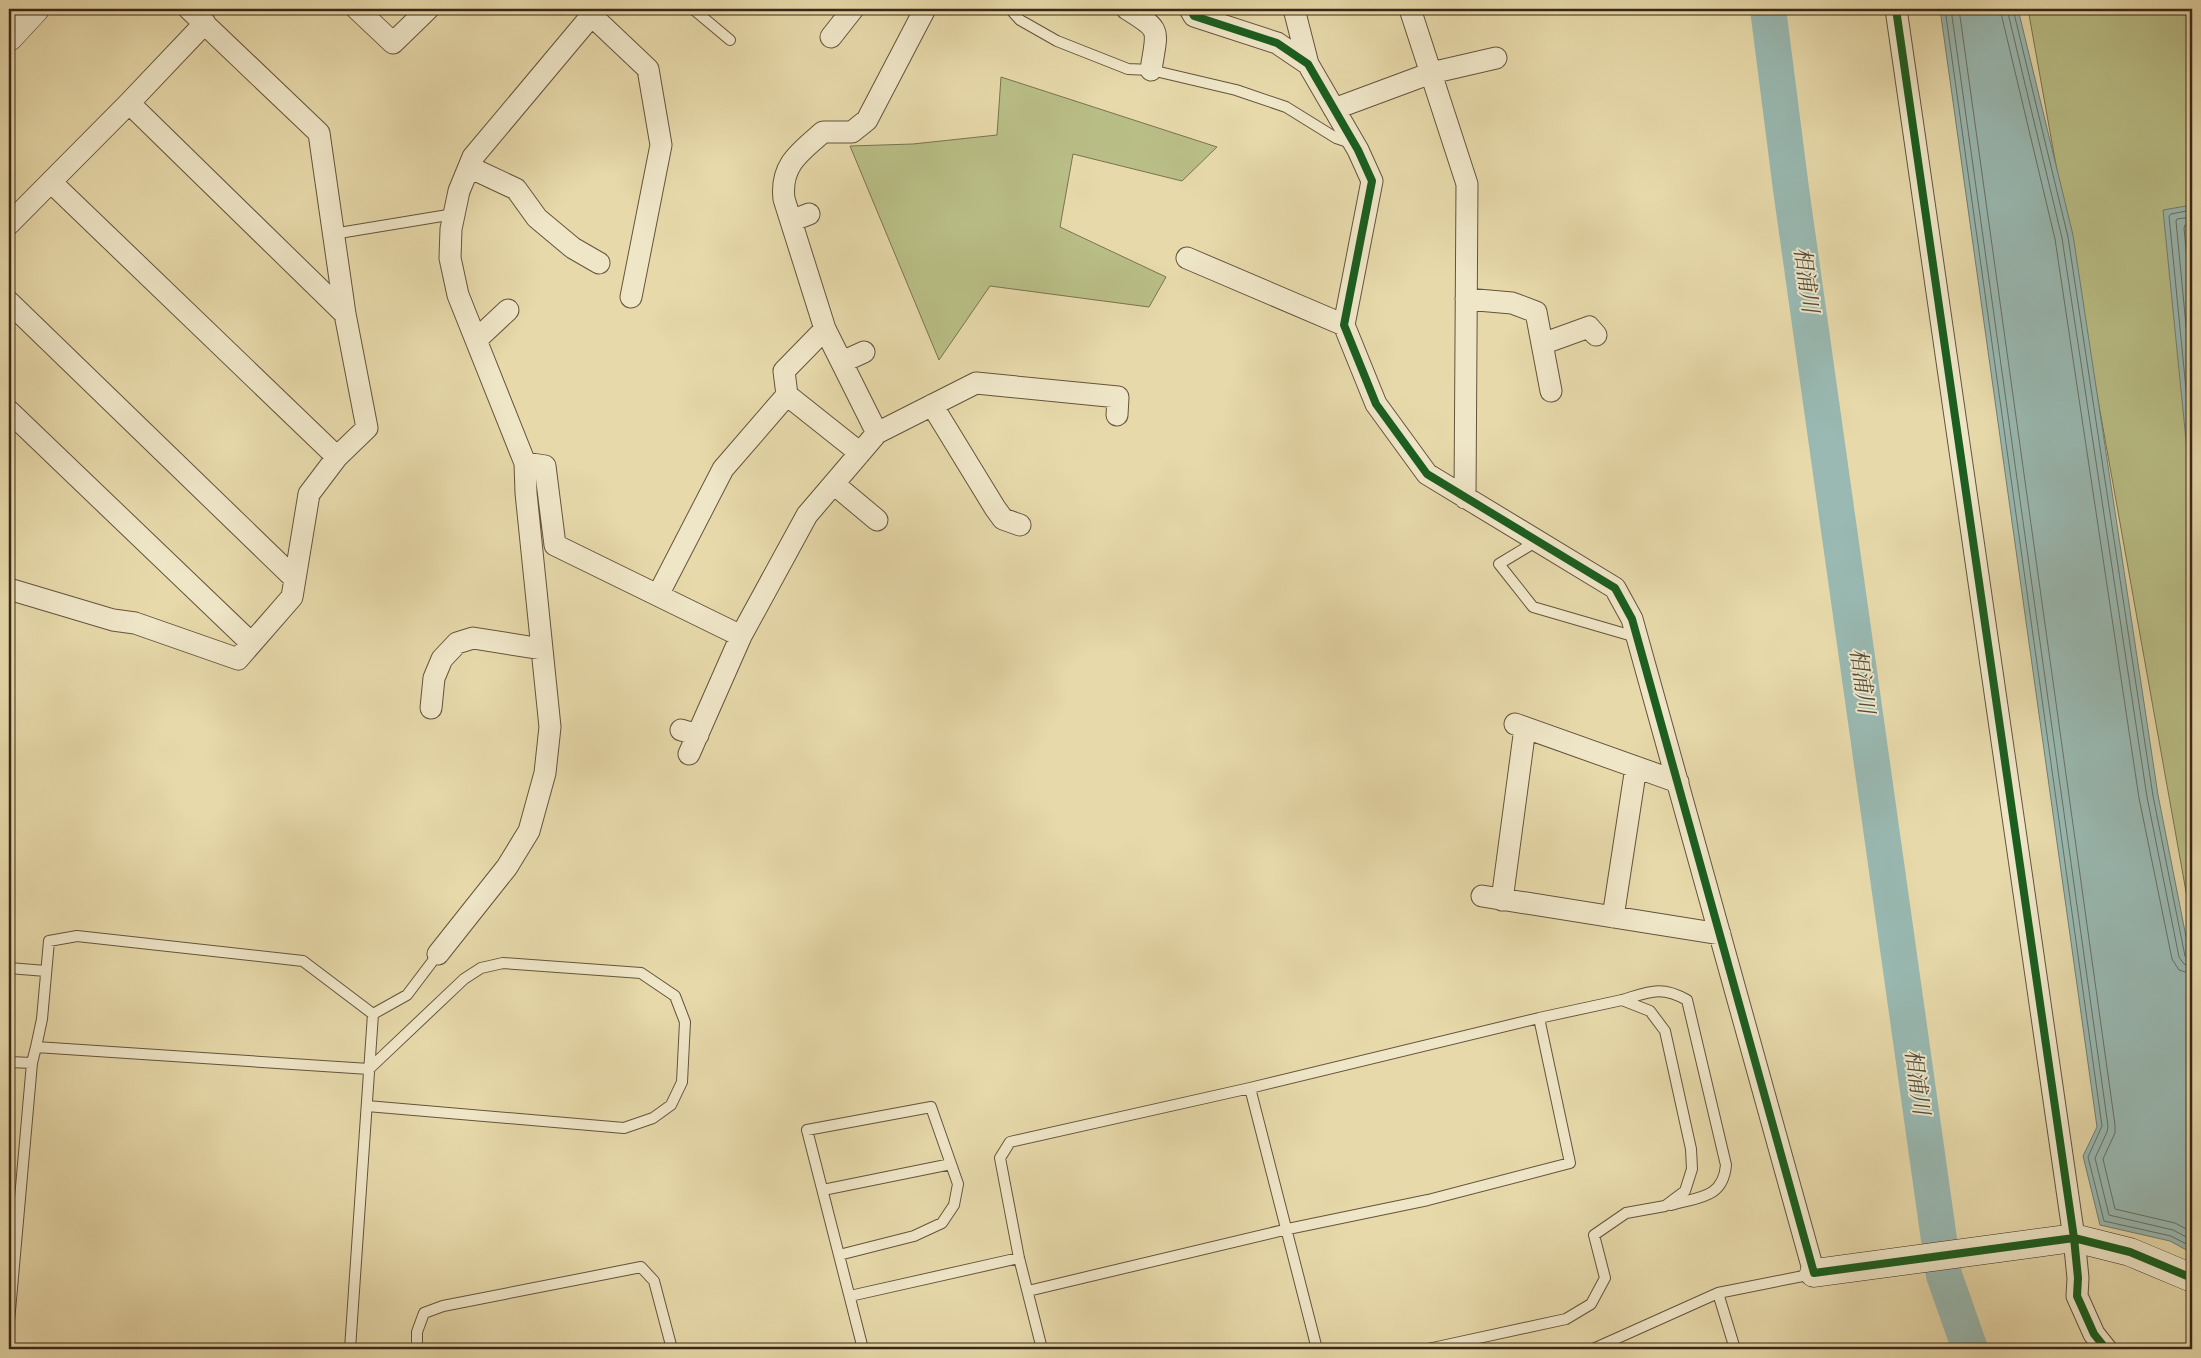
<svg xmlns="http://www.w3.org/2000/svg" width="2201" height="1358" font-family="'IM FELL Double Pica','Noto Serif JP',serif">
  <rect width="100%" height="100%" fill="#e7d9aa"/>
  <filter id="stains"><feTurbulence type="fractalNoise" baseFrequency=".004" numOctaves="4"/><feColorMatrix values="0 0 0 0 .2 0 0 0 0 .09 0 0 0 0 .02 0 0 0 .5 -.17"/></filter>
  <radialGradient id="worn" r=".72"><stop offset=".6" stop-color="#630" stop-opacity="0"/><stop offset="1" stop-color="#630" stop-opacity=".3"/></radialGradient>
  <path fill="#b9be86" stroke="#79734f" d="M 2028,9 L 2192,9 L 2192,925 Z
    M 1001,77 L 1217,147 L 1182,181 L 1073,154 L 1060,227 L 1166,277 L 1149,307 L 990,286 L 939,360 L 850,146 L 913,144 L 997,135 Z"/>
  <path fill="#99b9b2" stroke="#737f74" d="M 1940,9 L 2018,9 L 2073,235 L 2158,795 L 2192,967 L 2192,1253 L 2170,1241 L 2100,1225 L 2083,1156 L 2097,1127 Z
    M 2192,205 L 2192,500 L 2163,210 Z"/>
  <g fill="none" stroke-linecap="round" stroke-linejoin="round">
    <path stroke="#697065" stroke-width="1" d="M 1945,9 L 2102,1126 L 2088,1157 L 2104,1221 L 2171,1236 L 2192,1247
      M 1951,9 L 2108,1126 L 2107,1132 L 2095,1158 L 2109,1215 L 2173,1230 L 2192,1240
      M 1959,9 L 2115,1125 L 2115,1133 L 2103,1159 L 2115,1209 L 2175,1223 L 2192,1232
      M 2000,9 L 2055,239 L 2139,798 L 2172,959 L 2179,970 L 2192,974
      M 2007,9 L 2062,238 L 2147,797 L 2179,957 L 2184,964 L 2192,967
      M 2013,9 L 2068,237 L 2153,796 L 2185,956 L 2188,960 L 2192,961
      M 2192,210 L 2171,214 L 2169,216 L 2192,450
      M 2192,217 L 2177,219 L 2176,221 L 2192,388
      M 2192,224 L 2185,225 L 2184,228 L 2192,313"/>
    <path stroke="#99b9b2" stroke-width="36" d="M 1768,9 L 1791,189 L 1944,1275 L 1970,1349"/>
    <defs>
      <path id="lane" d="M 693,9 L 730,40
        M 1010,9 L 1020,20 L 1057,41 L 1128,69 L 1151,70 L 1236,90 L 1286,107 L 1336,138 L 1351,143
        M 333,234 L 454,214
        M 1537,541 L 1499,564 L 1533,607 L 1636,637
        M 9,968 L 46,971
        M 1622,1000 C 1649,992 1661,985 1687,1000 L 1726,1165 C 1723,1199 1698,1197 1671,1205
        M 36,1047 L 42,1019 L 49,941 L 77,936 L 303,961 L 373,1014
        M 9,1062 L 32,1063
        M 1250,1088 L 1317,1349
        M 823,1190 L 951,1164
        M 839,1255 L 914,1236 L 942,1223 L 954,1205 L 958,1184 L 931,1107 L 807,1130 C 826,1203 845,1276 863,1349
        M 1028,1291 L 1288,1229 L 1428,1200 L 1570,1163 L 1539,1018
        M 1718,1293 L 1735,1349
        M 850,1296 L 1019,1258
        M 9,1322 L 32,1063 L 36,1047 L 369,1069 L 464,979 L 481,968 L 503,963 L 641,973 L 675,996 L 685,1022 L 682,1082 L 671,1105 L 653,1118 L 624,1128 L 367,1106
        M 350,1349 L 373,1014 L 407,995 L 438,954
        M 417,1349 L 417,1332 L 424,1313 L 443,1306 L 641,1267 L 654,1281 L 672,1349
        M 1042,1349 L 1019,1258 L 1000,1158 L 1010,1142 L 1250,1088 L 1539,1018 L 1622,1000 L 1650,1011 L 1665,1031 L 1691,1149 L 1692,1169 L 1685,1191 L 1665,1206 L 1626,1213 L 1594,1235 L 1605,1278 L 1591,1304 L 1566,1319 L 1428,1349
        M 1593,1349 L 1718,1293 L 1813,1274"/>
      <path id="street" d="M 357,9 L 393,43 L 428,9
        M 1127,9 C 1163,31 1157,29 1151,70
        M 1190,9 L 1194,16 L 1277,43 L 1308,64 L 1358,150 L 1372,181 L 1344,325 L 1376,404 L 1427,474 L 1615,588 L 1632,619 L 1814,1273
        M 1294,9 L 1308,64
        M 1410,9 L 1467,184 L 1465,498
        M 1896,9 L 2074,1238 L 2078,1278 L 2077,1296 L 2094,1334 L 2106,1349
        M 591,15 L 648,69 L 661,145 L 631,297
        M 831,37 L 853,9
        M 129,103 L 345,314
        M 1334,109 L 1431,73 L 1496,58
        M 469,167 L 516,189 L 537,218 L 573,248 L 599,263
        M 51,182 L 337,457
        M 791,221 L 809,214
        M 9,224 L 129,103 L 205,23
        M 1187,258 L 1344,325
        M 1466,299 L 1512,303 L 1536,312 L 1551,391
        M 9,302 L 295,579
        M 825,329 L 877,433
        M 476,340 L 508,310
        M 1542,344 L 1589,327 L 1596,335
        M 842,362 L 864,352
        M 787,395 L 784,371 L 825,329 L 784,199 C 780,165 800,152 823,132 L 852,132 L 867,120 L 925,9
        M 932,405 L 995,508 L 1003,519 L 1020,525
        M 9,411 L 251,643
        M 525,463 L 545,466 L 555,545 L 741,636 L 689,754
        M 834,484 L 877,520
        M 9,589 L 113,620 L 135,623 L 238,659 L 292,597 L 309,494 L 337,457 L 367,428 L 345,314 L 319,133 L 189,9
        M 658,595 L 723,469 L 787,395 L 860,453
        M 741,636 L 807,515 L 877,433 L 976,383 L 1118,397 L 1117,415
        M 431,708 L 434,678 L 442,659 L 457,643 L 473,638 L 542,649
        M 1515,724 L 1678,782
        M 681,730 L 698,735
        M 1482,896 L 1720,934
        M 1502,900 L 1525,728
        M 1613,917 L 1636,767
        M 438,954 L 507,867 L 529,831 L 545,773 L 550,727 L 526,493 L 525,463 L 458,295 L 450,258 L 451,229 L 459,191 L 473,157 L 597,9"/>
      <path id="secondary" d="M 9,37 L 35,9
        M 1814,1273 L 2074,1238 L 2130,1252 L 2192,1278"/>
    </defs>
    <use href="#lane" stroke="#64543c" stroke-width="12"/>
    <use href="#street" stroke="#64543c" stroke-width="23"/>
    <use href="#secondary" stroke="#392818" stroke-width="29"/>
    <use href="#lane" stroke="#efe6c8" stroke-width="10"/>
    <use href="#street" stroke="#efe6c8" stroke-width="21"/>
    <use href="#secondary" stroke="#efe6c8" stroke-width="28"/>
    <defs>
      <path id="cycleway" d="M 1190,9 L 1194,16 L 1277,43 L 1308,64 L 1358,150 L 1372,181 L 1344,325 L 1376,404 L 1427,474 L 1615,588 L 1632,619 L 1814,1273 L 2074,1238 L 2130,1252 L 2192,1278
        M 1896,9 L 2074,1238 L 2078,1278 L 2077,1296 L 2094,1334 L 2106,1349"/>
    </defs>
    <use href="#cycleway" stroke="#efe6c8" stroke-width="11"/>
    <use href="#cycleway" stroke="#1b5e20" stroke-width="8"/>
  </g>
  <g text-anchor="middle" dominant-baseline="central" stroke-width="4" stroke-linejoin="round" paint-order="stroke">
    <g font-size="22" font-style="italic" fill="#514c3e" stroke="#efe6c8">
      <text transform="translate(1806 280) rotate(82)">相浦川</text>
      <text transform="translate(1862 681) rotate(82)">相浦川</text>
      <text transform="translate(1917 1082) rotate(82)">相浦川</text>
    </g>
  </g>
  <rect width="2201" height="1358" fill="none" stroke="#e7d9aa" stroke-width="30"/>
  <rect x="10" y="10" width="2181" height="1338" fill="none" stroke="#392818" stroke-width="2.5"/>
  <rect x="15" y="15" width="2171" height="1328" fill="none" stroke="#392818"/>
  <rect width="100%" height="100%" filter="url(#stains)"/>
  <rect width="100%" height="100%" fill="url(#worn)"/>
</svg>
